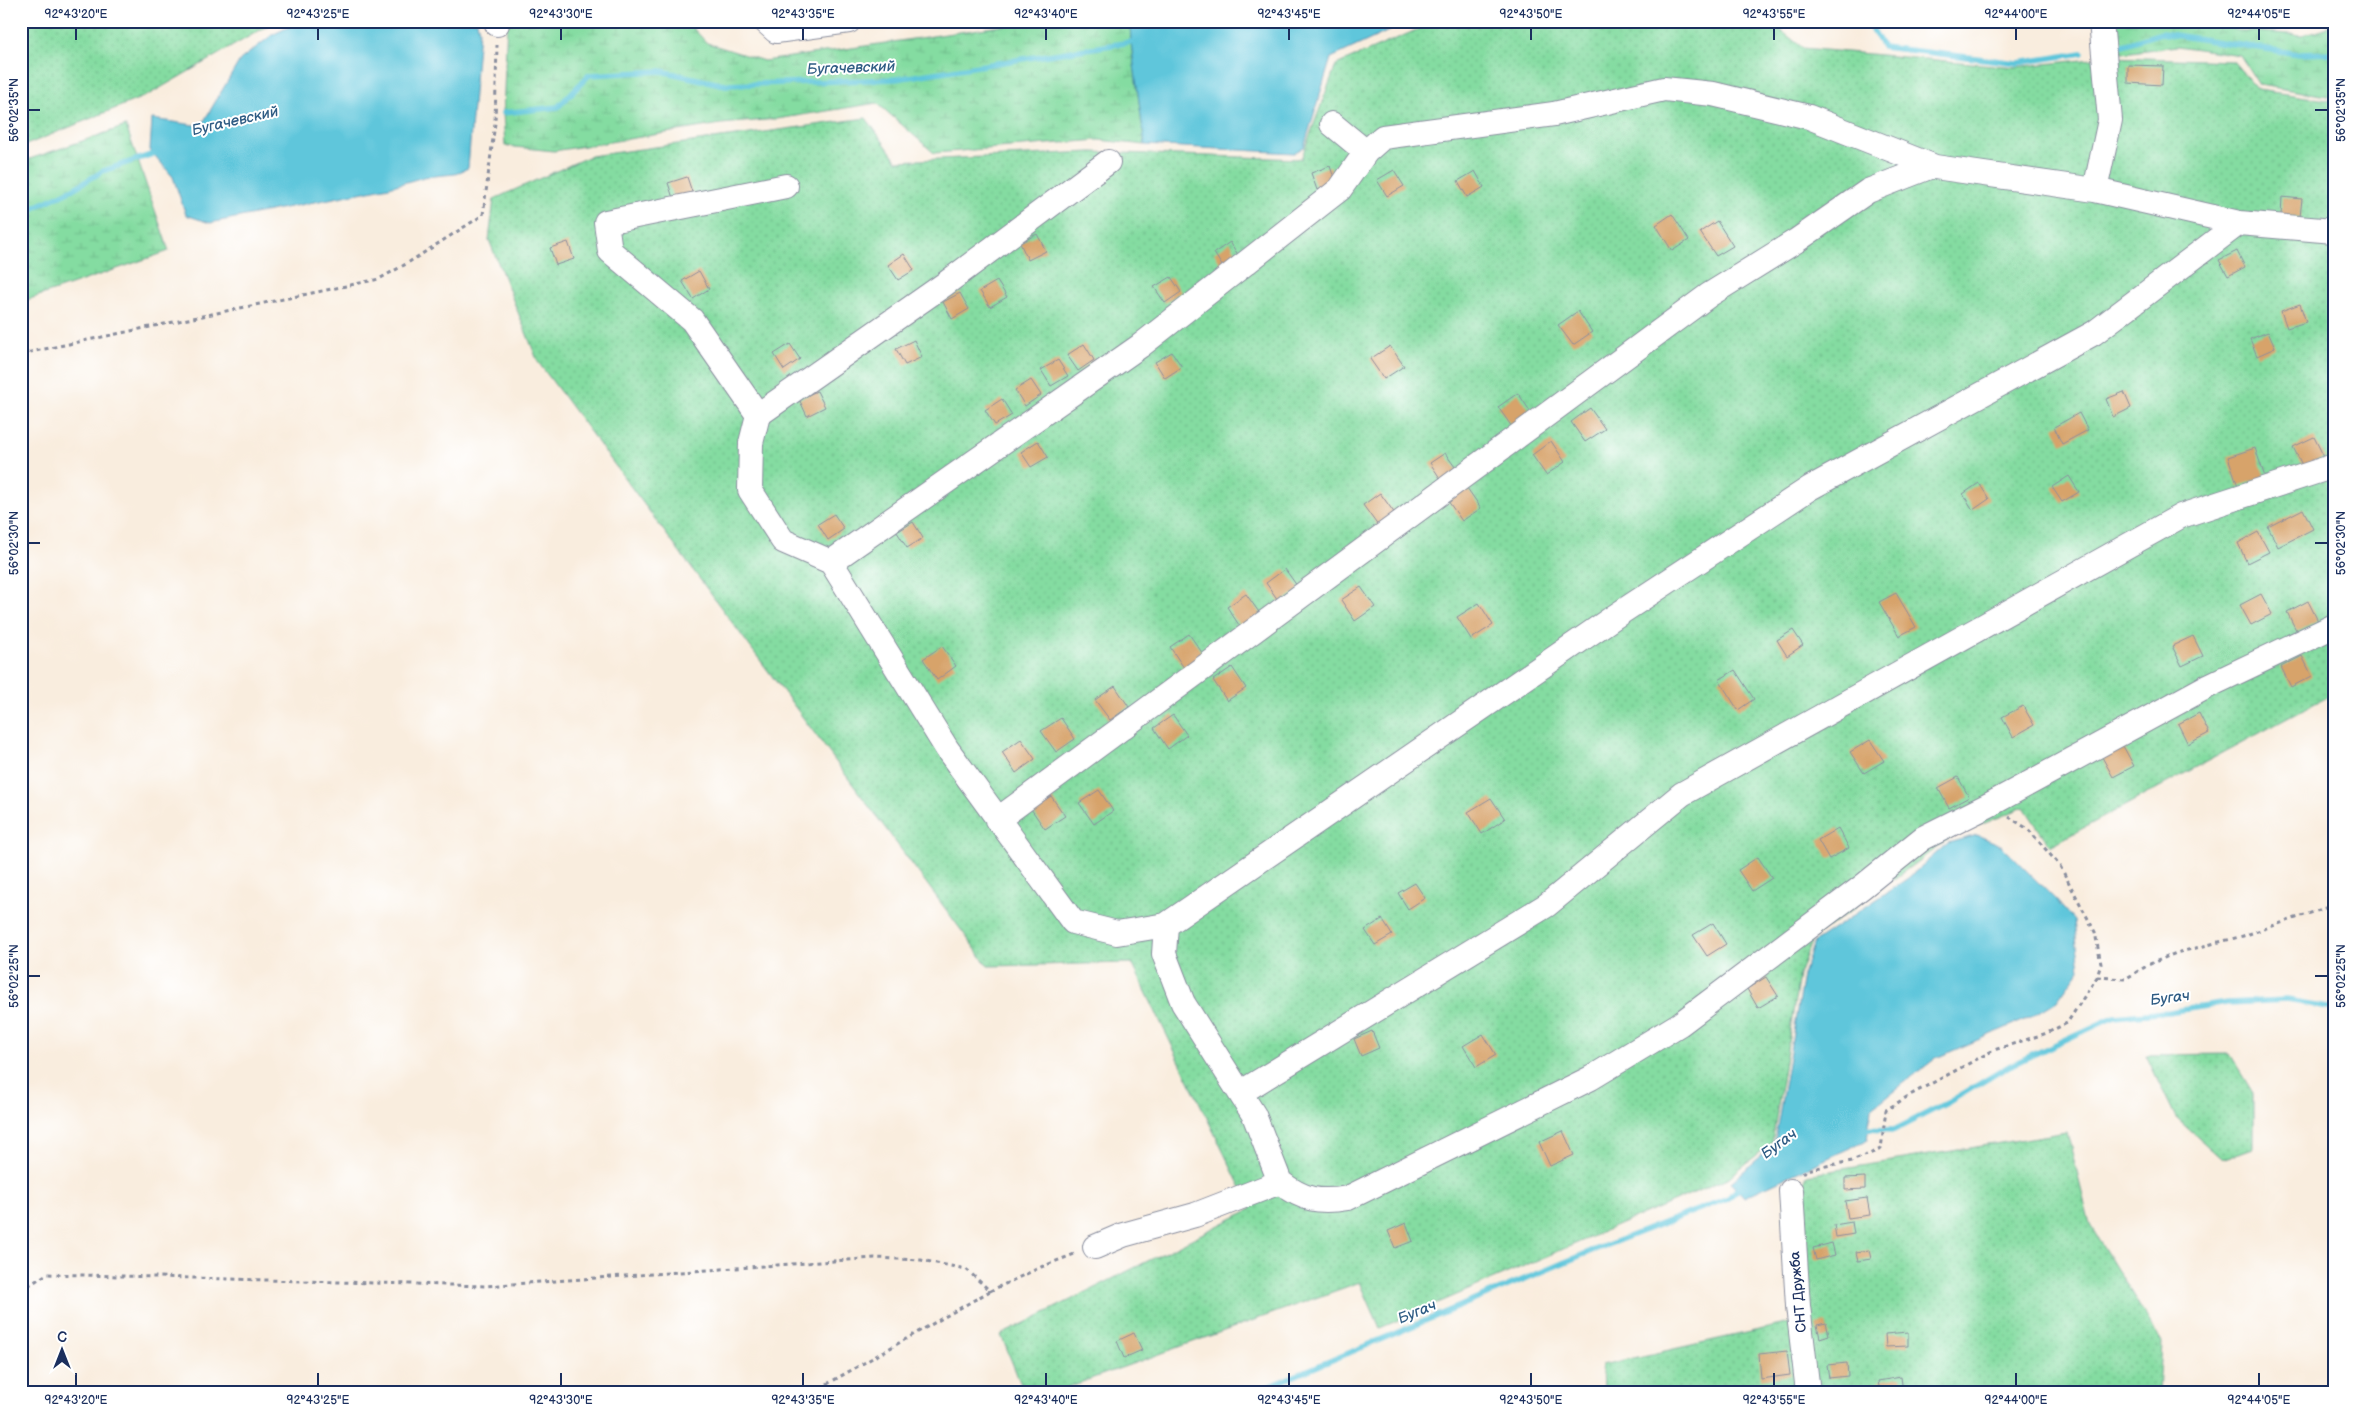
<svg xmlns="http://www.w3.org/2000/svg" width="2355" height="1413" font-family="'Balsamiq Sans',sans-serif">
  <defs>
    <pattern id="wetland-marsh" width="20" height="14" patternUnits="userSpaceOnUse" patternTransform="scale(1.25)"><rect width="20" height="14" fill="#84dca1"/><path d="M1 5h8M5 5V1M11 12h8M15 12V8" fill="none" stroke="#71bd8d"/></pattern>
    <pattern id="garden-dots" width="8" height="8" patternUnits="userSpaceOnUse" patternTransform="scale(1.25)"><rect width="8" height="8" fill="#84dca1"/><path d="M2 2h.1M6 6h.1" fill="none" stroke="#71bd8d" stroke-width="1.8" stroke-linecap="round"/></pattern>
  </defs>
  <rect width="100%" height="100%" fill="#fff"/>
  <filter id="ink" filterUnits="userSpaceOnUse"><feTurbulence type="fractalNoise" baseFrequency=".02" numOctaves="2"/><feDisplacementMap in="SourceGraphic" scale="10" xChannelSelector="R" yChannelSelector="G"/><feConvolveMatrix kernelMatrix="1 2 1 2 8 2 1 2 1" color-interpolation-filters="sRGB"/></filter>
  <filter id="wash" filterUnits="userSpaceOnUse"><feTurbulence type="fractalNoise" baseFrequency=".0096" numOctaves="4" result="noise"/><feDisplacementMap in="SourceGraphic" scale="20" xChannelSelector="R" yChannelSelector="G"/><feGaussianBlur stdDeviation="1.12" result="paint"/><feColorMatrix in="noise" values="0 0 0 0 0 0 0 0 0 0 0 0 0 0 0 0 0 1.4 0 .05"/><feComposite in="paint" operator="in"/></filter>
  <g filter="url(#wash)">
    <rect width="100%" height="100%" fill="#f9edde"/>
    <path fill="url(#wetland-marsh)" stroke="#508680" d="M 507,21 L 687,22 L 707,43 L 764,61 L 1034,21 L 1130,21 L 1131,43 L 1145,145 L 1099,140 L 934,153 L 877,103 L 777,119 L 721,124 L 554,151 L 505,146 L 503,113 Z
      M 2114,21 L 2215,21 L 2236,30 L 2302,35 L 2334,25 L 2334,97 L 2259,85 L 2240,55 L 2177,46 L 2108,55 Z
      M 126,126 L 169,251 L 21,302 L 21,162 Z"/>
    <path fill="url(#garden-dots)" stroke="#508680" d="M 21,21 L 276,21 L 148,95 L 21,147 Z
      M 1437,21 L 1769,21 L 1803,48 L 2015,67 L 2112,57 L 2233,61 L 2258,90 L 2334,101 L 2334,693 L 2050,846 L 2024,807 L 1951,837 L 1812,939 L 1799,975 L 1772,1143 L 1728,1178 L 1380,1328 L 1360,1282 L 1054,1392 L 1024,1392 L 1001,1335 L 1251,1209 L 1132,963 L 988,966 L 538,362 L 489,240 L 494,199 L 590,156 L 866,118 L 897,161 L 1091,152 L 1301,159 L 1336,65 Z
      M 2229,1054 L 2253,1093 L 2253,1148 L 2222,1159 L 2176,1118 L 2146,1055 Z
      M 2067,1132 L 2090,1225 L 2162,1343 L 2159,1392 L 1603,1392 L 1602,1365 L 1808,1319 L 1801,1188 L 1807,1175 Z"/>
    <path fill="#5ec6db" stroke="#3c7a9c" d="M 301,21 L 477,21 L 479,31 L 468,168 L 455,174 L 424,177 L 389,187 L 210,223 L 186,215 L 173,177 L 150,150 L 152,119 L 201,126 L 240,60 L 272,35 Z
      M 1130,21 L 1410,21 L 1331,58 L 1304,147 L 1294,153 L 1145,145 L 1131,43 Z
      M 1977,835 L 2001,845 L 2056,900 L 2074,921 L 2080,969 L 2057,1001 L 2031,1017 L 1936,1058 L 1871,1109 L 1867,1140 L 1744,1197 L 1731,1182 L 1774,1145 L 1803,975 L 1814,942 L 1908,878 L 1948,843 Z"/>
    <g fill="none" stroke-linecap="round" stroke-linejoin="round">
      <path stroke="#5ec6db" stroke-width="5.5" d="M 1868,21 L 1883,47 L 2018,63 L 2082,53
        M 2110,49 L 2161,33 L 2299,54 L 2334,53
        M 503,113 L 558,107 L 589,75 L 661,71 L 725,85 L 896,79 L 1137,41
        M 21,220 L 35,207 L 73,189 L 103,171 L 159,152
        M 1861,1129 L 1894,1130 L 1949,1102 L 2009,1066 L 2114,1017 L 2168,1012 L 2227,1003 L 2287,1000 L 2334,1008
        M 1256,1392 L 1589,1252 L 1728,1198 L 1742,1186"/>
    </g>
    <g id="blocks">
      <path fill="#d7a36a" d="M 2128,65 L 2163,66 L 2162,85 L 2128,83 Z
        M 1330,166 L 1336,184 L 1317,190 L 1311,173 Z
        M 1394,170 L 1404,186 L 1387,196 L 1377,180 Z
        M 1475,171 L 1484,187 L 1467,197 L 1458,181 Z
        M 687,177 L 693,195 L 674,201 L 668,183 Z
        M 2282,197 L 2302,199 L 2300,217 L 2281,216 Z
        M 1672,214 L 1689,240 L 1672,251 L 1656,225 Z
        M 1717,221 L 1733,246 L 1716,256 L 1700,232 Z
        M 1037,234 L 1046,251 L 1028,260 L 1020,243 Z
        M 568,242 L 574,259 L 556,265 L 550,248 Z
        M 1230,242 L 1240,258 L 1224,269 L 1214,253 Z
        M 2237,251 L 2245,267 L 2228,276 L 2219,260 Z
        M 904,254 L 914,270 L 898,280 L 888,265 Z
        M 2334,257 L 2334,273 L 2333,273 L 2329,259 Z
        M 699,271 L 709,289 L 693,299 L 682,281 Z
        M 1171,277 L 1181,292 L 1165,303 L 1154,287 Z
        M 997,281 L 1007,297 L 990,307 L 980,291 Z
        M 960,293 L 969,309 L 952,319 L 943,302 Z
        M 2300,304 L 2306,322 L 2287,328 L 2281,311 Z
        M 1578,311 L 1592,332 L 1573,345 L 1558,325 Z
        M 2268,332 L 2275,348 L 2257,356 L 2250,339 Z
        M 914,340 L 922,357 L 905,365 L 896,349 Z
        M 790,344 L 800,359 L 784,370 L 774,354 Z
        M 1084,344 L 1094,360 L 1078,371 L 1067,355 Z
        M 1390,346 L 1404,366 L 1384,379 L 1370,359 Z
        M 1172,352 L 1182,367 L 1165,378 L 1155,362 Z
        M 1058,360 L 1068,376 L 1051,386 L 1041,370 Z
        M 1031,380 L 1041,395 L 1025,406 L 1015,390 Z
        M 817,391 L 825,407 L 807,416 L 799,399 Z
        M 2124,392 L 2131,408 L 2113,417 L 2106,399 Z
        M 1518,393 L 1532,414 L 1512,427 L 1498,407 Z
        M 1002,399 L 1012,415 L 995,425 L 985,410 Z
        M 1590,408 L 1605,429 L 1585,442 L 1571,422 Z
        M 2079,413 L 2088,430 L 2062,444 L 2054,427 Z
        M 2314,437 L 2324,457 L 2303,467 L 2293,447 Z
        M 1038,441 L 1048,457 L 1031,467 L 1021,452 Z
        M 1551,441 L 1565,462 L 1546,475 L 1532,455 Z
        M 2255,448 L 2265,477 L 2238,486 L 2228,457 Z
        M 1445,453 L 1460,474 L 1444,484 L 1430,463 Z
        M 2069,476 L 2079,492 L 2062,502 L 2052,487 Z
        M 1979,483 L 1989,499 L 1973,510 L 1963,494 Z
        M 1467,488 L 1481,508 L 1462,521 L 1448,501 Z
        M 1380,493 L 1398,518 L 1381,530 L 1363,505 Z
        M 2303,509 L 2313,529 L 2278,547 L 2268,527 Z
        M 834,514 L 844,529 L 828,540 L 818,524 Z
        M 913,522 L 923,538 L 907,548 L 897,532 Z
        M 2258,532 L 2269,552 L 2247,563 L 2238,543 Z
        M 1285,569 L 1300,590 L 1280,603 L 1266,583 Z
        M 1361,587 L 1375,607 L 1355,621 L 1341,600 Z
        M 1896,593 L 1916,627 L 1899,636 L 1879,602 Z
        M 1246,594 L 1261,615 L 1241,628 L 1227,607 Z
        M 2261,594 L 2272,614 L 2251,625 L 2240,605 Z
        M 2308,601 L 2318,621 L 2297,632 L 2287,612 Z
        M 1479,603 L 1493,625 L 1471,639 L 1457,617 Z
        M 1793,630 L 1803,645 L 1787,656 L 1777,640 Z
        M 1189,634 L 1203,654 L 1184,668 L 1170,647 Z
        M 2193,636 L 2203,656 L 2182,666 L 2172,646 Z
        M 942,646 L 956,666 L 937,680 L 923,659 Z
        M 2302,656 L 2312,676 L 2291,687 L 2281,667 Z
        M 1232,667 L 1246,688 L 1227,701 L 1213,680 Z
        M 1735,670 L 1754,699 L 1738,710 L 1719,680 Z
        M 1115,686 L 1129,707 L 1110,720 L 1095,700 Z
        M 2023,706 L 2034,725 L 2013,737 L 2002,717 Z
        M 2199,713 L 2209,733 L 2188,744 L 2178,724 Z
        M 1173,715 L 1187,735 L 1168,749 L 1154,728 Z
        M 1061,718 L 1075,739 L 1056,752 L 1041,731 Z
        M 1021,739 L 1035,759 L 1016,773 L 1002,752 Z
        M 1870,740 L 1884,761 L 1864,773 L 1850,752 Z
        M 2123,746 L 2134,766 L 2113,777 L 2102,757 Z
        M 1958,777 L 1969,797 L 1949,808 L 1938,788 Z
        M 1099,790 L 1113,811 L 1094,824 L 1079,803 Z
        M 1051,796 L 1065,816 L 1045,829 L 1031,809 Z
        M 1491,798 L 1505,819 L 1482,834 L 1468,812 Z
        M 1838,828 L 1849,848 L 1829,859 L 1818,840 Z
        M 1758,857 L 1772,878 L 1752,891 L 1738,870 Z
        M 1415,883 L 1425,898 L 1408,909 L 1398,893 Z
        M 1382,919 L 1392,935 L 1375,945 L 1365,930 Z
        M 1713,923 L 1726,944 L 1707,956 L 1693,935 Z
        M 1766,977 L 1778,996 L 1758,1008 L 1747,989 Z
        M 1372,1031 L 1379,1048 L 1361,1056 L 1354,1039 Z
        M 1483,1034 L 1496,1055 L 1476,1067 L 1463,1046 Z
        M 1563,1131 L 1574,1155 L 1550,1166 L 1539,1142 Z
        M 1865,1177 L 1865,1189 L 1845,1190 L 1845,1178 Z
        M 1867,1198 L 1870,1215 L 1848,1218 L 1845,1201 Z
        M 1852,1222 L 1854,1234 L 1836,1237 L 1834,1225 Z
        M 1406,1223 L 1413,1241 L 1395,1248 L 1388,1231 Z
        M 1832,1243 L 1835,1255 L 1816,1260 L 1813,1248 Z
        M 1869,1250 L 1871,1259 L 1858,1261 L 1856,1252 Z
        M 1826,1323 L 1829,1335 L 1820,1338 L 1817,1325 Z
        M 1908,1332 L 1908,1346 L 1886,1347 L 1885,1334 Z
        M 1134,1333 L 1142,1350 L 1124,1358 L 1117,1341 Z
        M 1787,1351 L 1790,1375 L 1761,1379 L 1759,1354 Z
        M 1847,1363 L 1848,1376 L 1829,1378 L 1827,1365 Z
        M 1901,1377 L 1903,1392 L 1880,1392 L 1878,1381 Z"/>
    </g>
  </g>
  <g filter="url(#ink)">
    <use href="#blocks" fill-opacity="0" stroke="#8a8e9e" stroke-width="1"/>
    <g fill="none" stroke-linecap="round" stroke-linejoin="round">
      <defs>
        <path id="minor" d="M 765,21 L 776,31 L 849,21
          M 497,24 L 497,21
          M 1332,124 L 1366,152 L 1383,137 L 1554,114 L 1664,89 L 1713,94 L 1809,117 L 1935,167 L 2095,190 L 2239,223 L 2334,231
          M 1366,152 L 1340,189 L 1140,346 L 831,562 L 947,749 L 1073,922 L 1117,933 L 1166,925 L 1614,617 L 1810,488 L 2094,333 L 2239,223
          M 786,186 L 606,222 L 610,251 L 692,320 L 758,415 L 751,443 L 750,490 L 783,541 L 831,562
          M 2095,190 L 2110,120 L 2101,21
          M 758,415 L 945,284 L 1108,162
          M 997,820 L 1709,295 L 1796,241 L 1868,191 L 1932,166
          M 1166,925 L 1164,954 L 1183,1003 L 1254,1115 L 1280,1182
          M 1240,1093 L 1547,905 L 1682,794 L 2181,516 L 2334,466
          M 1791,1191 L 1798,1306 L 1808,1392
          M 1095,1247 L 1123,1235 L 1195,1215 L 1280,1182 C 1303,1200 1319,1203 1348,1198 L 1591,1078 L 1680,1024 L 1862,887 L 1923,838 L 1989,805 L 2208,686 L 2334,626"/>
      </defs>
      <use href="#minor" stroke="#8a8e9e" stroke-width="26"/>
      <path stroke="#8a8e9e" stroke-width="3" stroke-dasharray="4 4" stroke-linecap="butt" d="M 21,354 L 379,279 L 406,264 L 483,215 L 495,123 L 497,45
        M 2097,977 L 2125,979 L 2150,964 L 2176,953 L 2243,936 L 2334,905
        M 1803,1174 L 1806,1170 L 1852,1161 L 1881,1149 L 1886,1110 L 1910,1095 L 1994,1050 L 2047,1033 L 2067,1023 L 2097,977 L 2101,964 L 2095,932 L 2060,866 L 2028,829 L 2009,817
        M 21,1290 L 47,1274 L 485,1286 L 875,1258 L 921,1260 L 966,1269 L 990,1291 L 1041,1267 L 1077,1253
        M 813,1392 L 990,1291"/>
      <use href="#minor" stroke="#fff" stroke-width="24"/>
    </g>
  </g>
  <path fill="none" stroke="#1b2f5e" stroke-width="2" d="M 76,28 L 76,40M 318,28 L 318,40M 561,28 L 561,40M 803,28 L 803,40M 1046,28 L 1046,40M 1289,28 L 1289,40M 1531,28 L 1531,40M 1774,28 L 1774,40M 2016,28 L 2016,40M 2259,28 L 2259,40M 28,110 L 40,110M 2315,110 L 2328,110M 28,543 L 40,543M 2315,543 L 2328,543M 28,976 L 40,976M 2315,976 L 2328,976M 76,1373 L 76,1386M 318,1373 L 318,1386M 561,1373 L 561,1386M 803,1373 L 803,1386M 1046,1373 L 1046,1386M 1289,1373 L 1289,1386M 1531,1373 L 1531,1386M 1774,1373 L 1774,1386M 2016,1373 L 2016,1386M 2259,1373 L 2259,1386"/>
  <g text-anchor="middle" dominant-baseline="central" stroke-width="4" stroke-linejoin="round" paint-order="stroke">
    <g font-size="14" fill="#1b2f5e" stroke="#fff">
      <text transform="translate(1798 1292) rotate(-95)">СНТ Дружба</text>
    </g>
    <g font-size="15" font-style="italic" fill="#2f5c84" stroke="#fff">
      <text transform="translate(851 68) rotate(-2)">Бугачевский</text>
      <text transform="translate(235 121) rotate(-13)">Бугачевский</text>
      <text transform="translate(2170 998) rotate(-7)">Бугач</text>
      <text transform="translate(1779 1144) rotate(-36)">Бугач</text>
      <text transform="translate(1417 1312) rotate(-22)">Бугач</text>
    </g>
  </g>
  <rect width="2355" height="1413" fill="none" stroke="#fff" stroke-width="55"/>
  <g transform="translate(62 1350)" stroke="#ffffff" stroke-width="4" paint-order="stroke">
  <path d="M0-4L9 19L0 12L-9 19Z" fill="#1b2f5e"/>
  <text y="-8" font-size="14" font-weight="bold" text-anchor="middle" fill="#1b2f5e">С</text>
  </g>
  <rect x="28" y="28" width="2300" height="1358" fill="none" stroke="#1b2f5e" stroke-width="2"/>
  <g font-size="12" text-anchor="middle" fill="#1b2f5e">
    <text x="76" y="18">92°43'20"E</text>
    <text x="318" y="18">92°43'25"E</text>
    <text x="561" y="18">92°43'30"E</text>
    <text x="803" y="18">92°43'35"E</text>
    <text x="1046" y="18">92°43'40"E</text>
    <text x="1289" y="18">92°43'45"E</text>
    <text x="1531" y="18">92°43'50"E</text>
    <text x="1774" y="18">92°43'55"E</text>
    <text x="2016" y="18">92°44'00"E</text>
    <text x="2259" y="18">92°44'05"E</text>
    <text transform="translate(14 110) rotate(-90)" y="4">56°02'35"N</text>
    <text transform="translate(2341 110) rotate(-90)" y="4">56°02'35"N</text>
    <text transform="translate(14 543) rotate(-90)" y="4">56°02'30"N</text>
    <text transform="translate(2341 543) rotate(-90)" y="4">56°02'30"N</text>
    <text transform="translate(14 976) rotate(-90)" y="4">56°02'25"N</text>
    <text transform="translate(2341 976) rotate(-90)" y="4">56°02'25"N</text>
    <text x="76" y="1404">92°43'20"E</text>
    <text x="318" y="1404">92°43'25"E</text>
    <text x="561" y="1404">92°43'30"E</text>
    <text x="803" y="1404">92°43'35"E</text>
    <text x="1046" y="1404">92°43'40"E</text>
    <text x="1289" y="1404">92°43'45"E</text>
    <text x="1531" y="1404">92°43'50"E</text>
    <text x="1774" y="1404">92°43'55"E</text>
    <text x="2016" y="1404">92°44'00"E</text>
    <text x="2259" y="1404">92°44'05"E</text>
  </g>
</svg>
